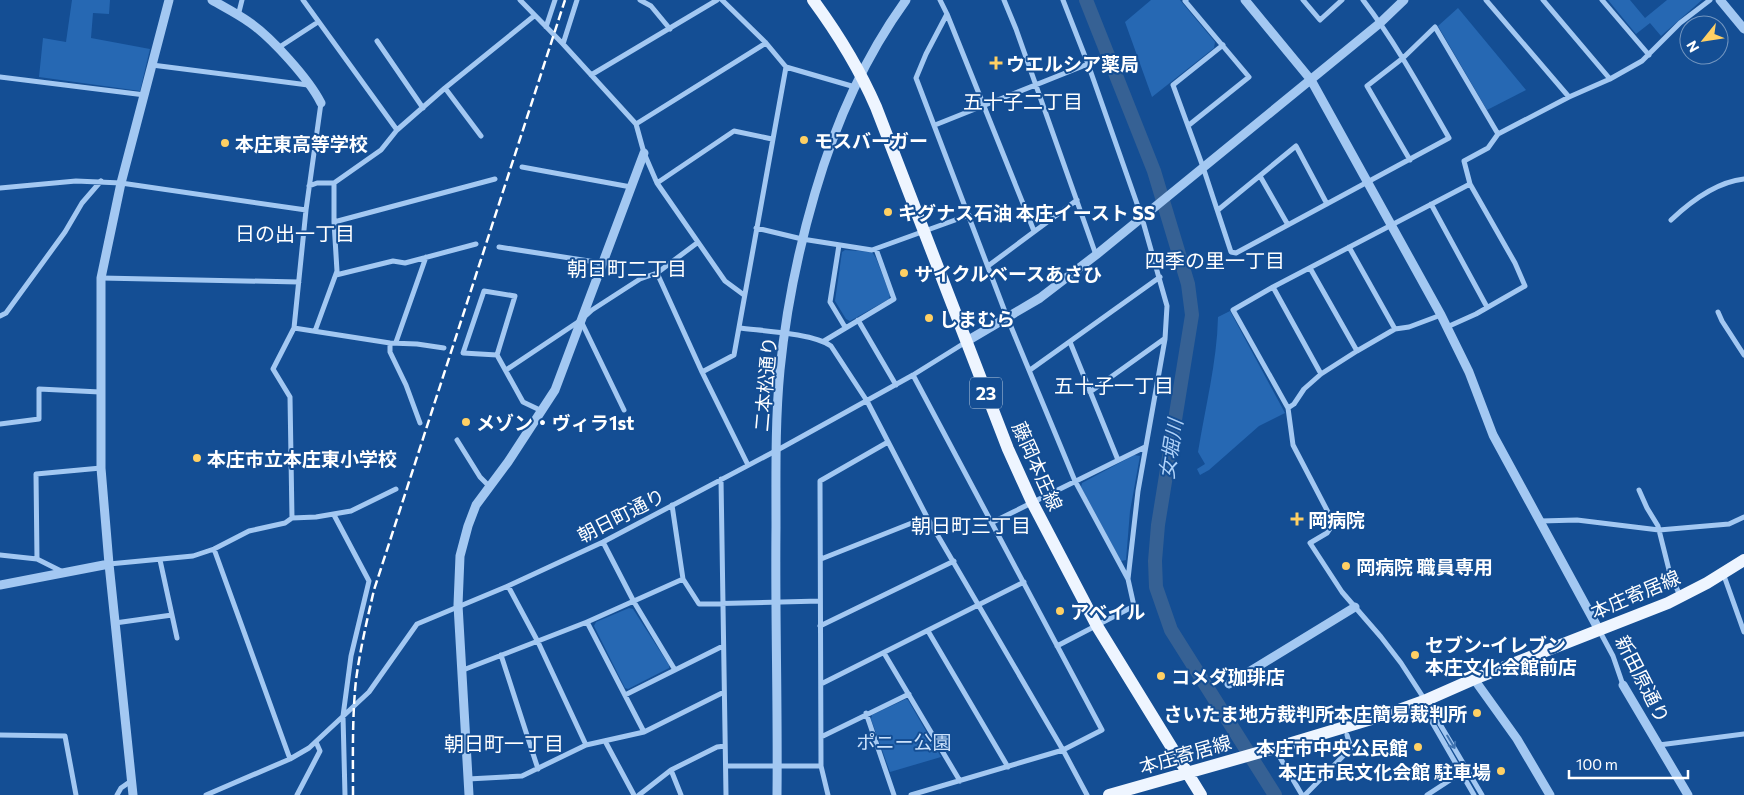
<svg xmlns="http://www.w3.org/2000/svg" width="1744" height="795" font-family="Commissioner,'Noto Sans JP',sans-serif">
  <rect width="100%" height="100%" fill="#144e94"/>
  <path fill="#2668b3" d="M 72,0 L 110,0 L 109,14 L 93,13 L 91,38 L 150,49 L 140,91 L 39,77 L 43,38 L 66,42 Z
    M 1151,0 L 1180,0 L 1215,42 L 1214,48 L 1152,97 L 1125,22 Z
    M 1608,0 L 1630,0 L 1645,18 L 1667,0 L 1702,0 L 1661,36 L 1650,23 L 1636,34 Z
    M 1458,8 L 1526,90 L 1487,110 L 1438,26 Z
    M 845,250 L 872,252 L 876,258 L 890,295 L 889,299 L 850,321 L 846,319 L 835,301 L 842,252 Z
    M 1230,311 L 1285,413 L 1259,426 L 1209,470 L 1200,475 L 1197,469 L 1205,464 L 1198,452 C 1205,408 1217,362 1218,317 Z
    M 1134,455 L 1140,456 L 1130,511 L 1126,560 L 1121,561 L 1081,487 L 1082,483 Z
    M 629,608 L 633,609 L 669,665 L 669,668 L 628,689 L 625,688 L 594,626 L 596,622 Z
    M 906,699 L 908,700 L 941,757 L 890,772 L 871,719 L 872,715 Z"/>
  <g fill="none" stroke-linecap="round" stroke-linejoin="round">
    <path stroke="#366194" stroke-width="14" d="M 1086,0 L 1154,171 L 1188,284 L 1192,315 L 1158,525 L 1155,561 L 1156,587 L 1171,630 L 1275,795"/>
    <path stroke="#a3c8f2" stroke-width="5" d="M 303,0 L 397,130
      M 520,0 L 563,44 L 636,124 L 644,153 L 657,183 L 725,281 L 744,295
      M 640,0 L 651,6 L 670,29
      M 722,0 L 766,43 L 786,67 L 855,87
      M 940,0 L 947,14 L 1034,231
      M 1004,0 L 1016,29 L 1096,255
      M 1063,0 L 1088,64 L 1142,218 L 1167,306 L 1165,339 L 1138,491 L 1128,579
      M 1186,0 L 1185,1 L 1249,77 L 1189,125
      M 1303,0 L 1320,20 L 1342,0
      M 1486,0 L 1569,97
      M 1543,0 L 1610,79
      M 1602,0 L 1649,55
      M 947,14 L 926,54 L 916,78 L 1007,317 L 1075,481 L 1128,579 L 1134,606 L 1057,646
      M 238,16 L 242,0
      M 546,27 L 555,0
      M 377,41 L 423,108
      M 563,44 L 577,0
      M 1223,45 L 1173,85 L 1203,167 L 1231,252 L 1236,253 L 1449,138 C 1422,91 1396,43 1363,0
      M 278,48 L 318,22
      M 152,65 L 308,85
      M 591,75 L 717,0
      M 0,77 L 145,95
      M 445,88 L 481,136
      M 636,124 L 766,43
      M 935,125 L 1088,64
      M 1410,160 L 1367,86 L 1403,58 L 1435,27 L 1498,134
      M 522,167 L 631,187
      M 1260,176 L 1288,225
      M 657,183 L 734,131 L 772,139
      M 1470,184 L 1273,287 L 1233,310 L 1288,408 L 1293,445 L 1329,514 L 1331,527 L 1327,533 L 1310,543 L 1342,592 L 1381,637 L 1401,663 L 1434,714 L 1482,795
      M 309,186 L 317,183 L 334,183 L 381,150 L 397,130 L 445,88 L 534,16
      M 0,188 L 76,181 L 121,183 L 306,210
      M 1431,204 L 1487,307
      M 1218,210 L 1296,146 L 1327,204
      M 1671,220 C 1690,202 1717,182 1744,179
      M 334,222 L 495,179
      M 756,228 L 802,239 L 872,250 L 969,215
      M 839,245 L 830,302 L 845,327
      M 499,247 L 602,263
      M 1349,247 L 1395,329
      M 988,266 L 1077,200
      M 1310,268 L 1357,351
      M 657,273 L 702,372 L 748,465
      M 336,275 L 393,261 L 405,263 L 476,244
      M 101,278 L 299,282
      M 1273,287 L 1321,374
      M 1718,312 L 1722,321 L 1744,355
      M 0,316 L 6,313 L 65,232 L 82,203 L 101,181
      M 858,320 L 896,385
      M 581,321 L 624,410
      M 1447,327 L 1476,314 L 1525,286 L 1515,263 L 1470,184 L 1464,161 L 1488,148 L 1498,134 L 1569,97 L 1610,79 L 1642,61 L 1680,23 L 1710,0
      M 294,328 L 390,343 L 417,344 L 444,348
      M 739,328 C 762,331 813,333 831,346 L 867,401 L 927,517 L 1063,750 L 1087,795
      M 315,331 L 337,271 L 334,222 L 334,183
      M 824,341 L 894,299 L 876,249
      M 396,342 L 426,257
      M 1070,342 L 1118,460
      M 390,343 L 390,352 L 406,385 L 420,423
      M 497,355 L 463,353 L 484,291 L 515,296 L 497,355 L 523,402 L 542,411
      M 506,370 L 581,320 L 592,310 L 640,279 L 657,273 L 697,243
      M 1030,370 L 1160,277
      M 702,372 L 734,355 L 786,67
      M 1090,392 L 1164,339
      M 1288,408 L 1294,404 L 1304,389 L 1321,374 L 1357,351 L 1395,329 L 1409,327 L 1441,315
      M 0,424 L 39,419 L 39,389 L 100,392
      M 457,440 L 480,477 L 490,487
      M 721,479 L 726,795
      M 1639,490 L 1647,508 L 1658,526 L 1669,570 L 1680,596
      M 672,505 L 683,579 L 699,604 L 820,601
      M 334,515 L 369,581 L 351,656 L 343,716 L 345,795
      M 292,518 L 316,517 L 351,511 L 396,489
      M 1541,521 L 1577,520 L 1659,530 L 1729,524 L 1744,517
      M 993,522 L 1145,447
      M 603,542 L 634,602 L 675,670
      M 214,549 L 290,759
      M 0,555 L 37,559 L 63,572
      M 37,559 L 36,474 L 101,468
      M 821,559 L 927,517
      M 160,560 L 177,638
      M 109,564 L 193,556 L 214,549 L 249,531 L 285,523 L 292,518 L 290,397 L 273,369 L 294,328 L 306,210 L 321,103
      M 1723,573 L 1744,632
      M 508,586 L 538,642 L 586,745
      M 587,622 L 644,732
      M 115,623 L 172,615
      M 820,626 L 954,561
      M 1599,630 L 1613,656 L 1623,685
      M 928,631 L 1008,767
      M 884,653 L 960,781
      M 501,655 L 538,769
      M 463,670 L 587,622 L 683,579
      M 821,684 L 1024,582
      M 625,695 L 723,646
      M 1425,704 L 1429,717 L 1474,795
      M 866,713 L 894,795
      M 0,735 L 65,736 L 76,795
      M 821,737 L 909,694
      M 605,741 L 634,795
      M 1659,745 L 1744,734
      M 1275,749 L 1302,795
      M 726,766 L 821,766
      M 671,770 L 681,795
      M 468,779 L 522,776 L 586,745 L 644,732 L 724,692
      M 117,795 L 121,788 L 131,781
      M 206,795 L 290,759 L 309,748 L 369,692 L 417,624 L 508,586 L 603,542 L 783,447 L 913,375 L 966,342
      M 297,795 L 320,751 L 316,742
      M 639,795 L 671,770 L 717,747 L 725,746
      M 828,795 L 821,766 L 820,481 L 888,442
      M 911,795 L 1063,750 L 1102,730 L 913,375
      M 1305,795 L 1351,748 L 1347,735
      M 1427,795 L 1464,771"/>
    <path stroke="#a3c8f2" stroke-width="9" d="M 212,0 C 224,7 238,14 249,22 C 271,37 309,79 321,103
      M 1245,0 L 1311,80 L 1441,315 L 1469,372 L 1493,435 L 1599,630
      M 1720,0 L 1744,29
      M 967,341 L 1040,298 L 1096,255 L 1380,23 L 1404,0
      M 0,585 L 109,564
      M 1474,679 L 1517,739 L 1550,795
      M 1229,684 L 1355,607
      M 1623,685 L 1688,795
      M 133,795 L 109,564 L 101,468 L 101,278 L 121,183 L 169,0
      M 469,795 L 458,605 L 460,556 L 468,526 L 476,505 L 508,462 L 555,390 L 644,153
      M 777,795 C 778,706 775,616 776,527 C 776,475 775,422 780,370 C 786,310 798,251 815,193 C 835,124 864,58 906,0"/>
    <path stroke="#eef5ff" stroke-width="12" d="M 813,0 C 838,34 859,68 876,107 L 1008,449 L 1032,502 L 1097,626 L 1201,795
      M 1109,795 L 1275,748 L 1388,714 L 1424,701 L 1474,679 L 1668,603 L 1707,583 L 1744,560"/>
    <path stroke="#fff" stroke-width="2.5" stroke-dasharray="9 4" stroke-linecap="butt" d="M 353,795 C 353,757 352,718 356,680 C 360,650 367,620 374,590 L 565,0"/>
  </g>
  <defs><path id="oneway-shaft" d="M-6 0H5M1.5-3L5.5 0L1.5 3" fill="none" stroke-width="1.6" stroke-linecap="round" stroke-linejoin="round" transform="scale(1.25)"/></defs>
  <use stroke="#3f73b0" href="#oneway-shaft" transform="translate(1451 742) rotate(59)"/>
  <g fill="#ffd064" stroke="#144e94" stroke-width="2">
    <path d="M993.5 55.5h5v5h5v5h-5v5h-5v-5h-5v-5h5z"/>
    <circle cx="804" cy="140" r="5"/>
    <circle cx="225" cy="143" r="5"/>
    <circle cx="888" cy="212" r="5"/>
    <circle cx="904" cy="273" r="5"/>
    <circle cx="929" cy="318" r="5"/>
    <circle cx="466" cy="422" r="5"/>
    <circle cx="197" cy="458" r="5"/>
    <path d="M1294.5 511.5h5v5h5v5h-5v5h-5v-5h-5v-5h5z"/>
    <circle cx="1346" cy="566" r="5"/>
    <circle cx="1060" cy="611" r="5"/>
    <circle cx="1415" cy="655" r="5"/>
    <circle cx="1161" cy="676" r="5"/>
    <circle cx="1477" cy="713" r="5"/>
    <circle cx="1418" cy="747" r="5"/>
    <circle cx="1501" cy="771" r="5"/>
  </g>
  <g text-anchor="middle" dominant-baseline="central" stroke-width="4" stroke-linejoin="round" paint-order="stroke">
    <rect fill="#144e94" stroke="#b8cadf" stroke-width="1" x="970" y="377.5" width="32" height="31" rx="4"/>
    <g font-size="18" font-weight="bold" fill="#fff">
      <text x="986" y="393">23</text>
    </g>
    <g font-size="19" font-weight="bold" fill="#fff" stroke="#144e94" text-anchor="start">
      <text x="1006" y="63">ウエルシア薬局</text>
      <text x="814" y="140">モスバーガー</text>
      <text x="235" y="143">本庄東高等学校</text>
      <text x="898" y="212">キグナス石油 本庄イースト SS</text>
      <text x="914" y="273">サイクルベースあさひ</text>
      <text x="939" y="318">しまむら</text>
      <text x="476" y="422">メゾン・ヴィラ1st</text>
      <text x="207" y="458">本庄市立本庄東小学校</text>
      <text x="1308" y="519">岡病院</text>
      <text x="1356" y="566">岡病院 職員専用</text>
      <text x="1070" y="611">アベイル</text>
      <text x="1425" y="644">セブン-イレブン<tspan x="1425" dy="22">本庄文化会館前店</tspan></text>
      <text x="1171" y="676">コメダ珈琲店</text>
      <text x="1467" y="713" text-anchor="end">さいたま地方裁判所本庄簡易裁判所</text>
      <text x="1408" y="747" text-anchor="end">本庄市中央公民館</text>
      <text x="1491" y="771" text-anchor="end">本庄市民文化会館 駐車場</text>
    </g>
    <g font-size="19" fill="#fff" stroke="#144e94">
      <text transform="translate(765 384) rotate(-85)">二本松通り</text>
      <text transform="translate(1038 466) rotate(66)">藤岡本庄線</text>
      <text transform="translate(621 515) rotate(-27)">朝日町通り</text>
      <text transform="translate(1635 594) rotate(-23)">本庄寄居線</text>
      <text transform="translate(1643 679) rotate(63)">新田原通り</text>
      <text transform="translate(1185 754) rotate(-16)">本庄寄居線</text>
    </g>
    <g font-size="19" fill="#cbe2fc" stroke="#144e94">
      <text x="904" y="741">ポニー公園</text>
    </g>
    <g font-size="20" fill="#fff" stroke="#144e94">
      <text x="1023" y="101">五十子二丁目</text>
      <text x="295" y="233">日の出一丁目</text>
      <text x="1215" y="260">四季の里一丁目</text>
      <text x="627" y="268">朝日町二丁目</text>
      <text x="1114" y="385">五十子一丁目</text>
      <text x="971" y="525">朝日町三丁目</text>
      <text x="504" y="743">朝日町一丁目</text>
    </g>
    <g font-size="20" font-style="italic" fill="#afd2f9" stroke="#144e94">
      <text transform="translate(1170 449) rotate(-81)">女堀川</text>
    </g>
  </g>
  <g transform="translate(1704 40) rotate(240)"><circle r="24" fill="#144e94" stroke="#7295bf"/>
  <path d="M0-4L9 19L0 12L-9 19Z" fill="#ffd064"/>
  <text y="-8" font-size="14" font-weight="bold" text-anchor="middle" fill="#ffffff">N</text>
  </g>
  <path d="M1569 770v8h119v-8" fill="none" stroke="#ffffff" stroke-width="2.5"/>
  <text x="1576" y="770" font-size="15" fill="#ffffff" stroke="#144e94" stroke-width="4" paint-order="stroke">100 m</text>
</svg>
